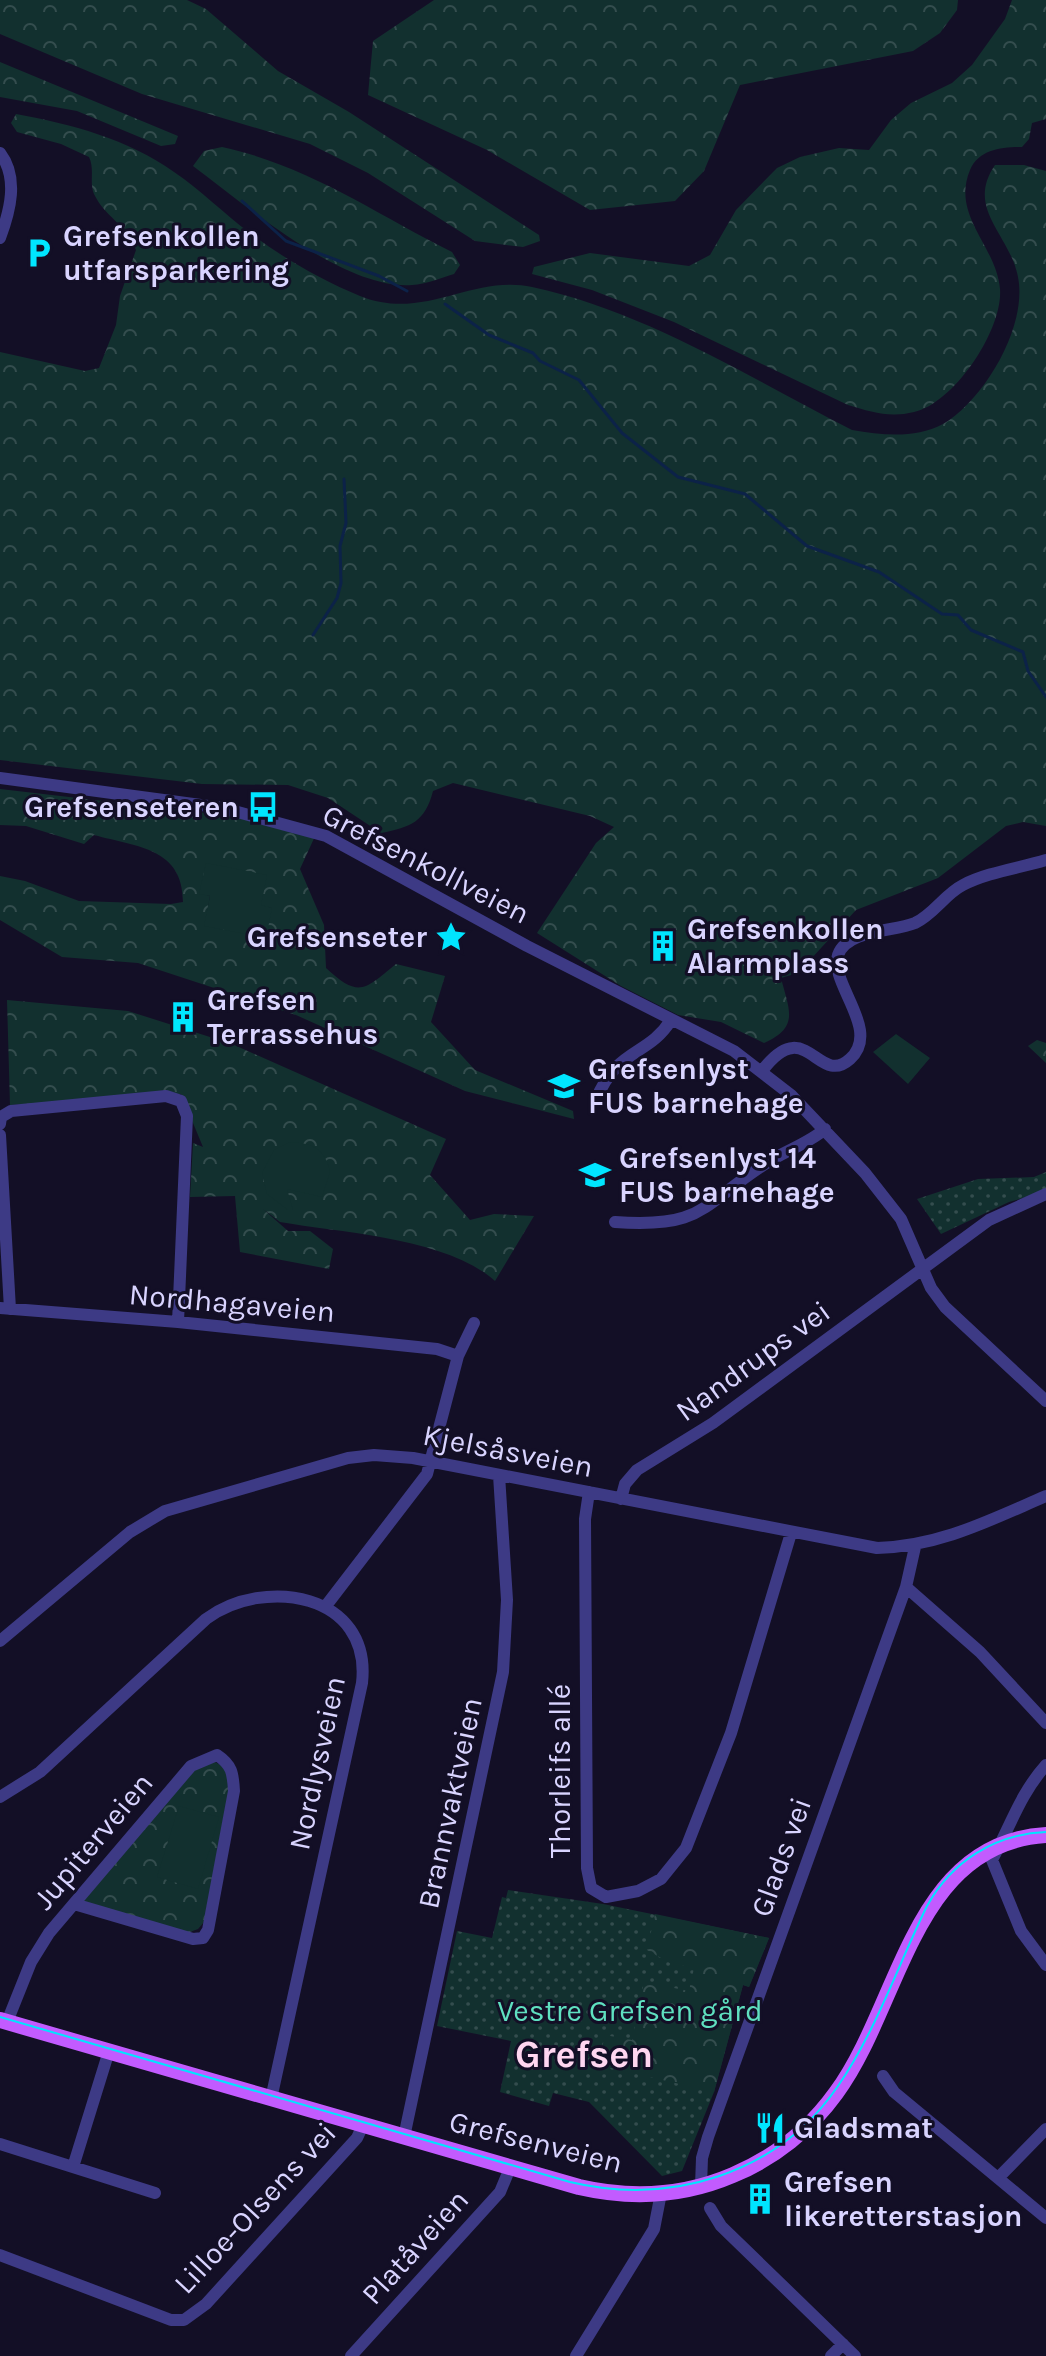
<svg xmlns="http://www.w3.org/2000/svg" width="1046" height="2356" font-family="Karla,sans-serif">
  <defs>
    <pattern id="grass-dots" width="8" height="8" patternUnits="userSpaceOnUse" patternTransform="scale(2)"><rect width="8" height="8" fill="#12302f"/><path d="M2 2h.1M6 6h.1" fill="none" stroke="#344d4e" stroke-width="1.8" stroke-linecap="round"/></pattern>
    <pattern id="forest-crowns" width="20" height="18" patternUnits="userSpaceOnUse" patternTransform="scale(2)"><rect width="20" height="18" fill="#12302f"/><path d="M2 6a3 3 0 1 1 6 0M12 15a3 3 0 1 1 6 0" fill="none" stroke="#344d4e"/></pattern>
  </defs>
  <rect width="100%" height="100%" fill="#130f26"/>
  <path fill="url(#grass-dots)" d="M 1046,1172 L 1046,1192 L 1009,1202 L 941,1234 L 917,1199 L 978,1179 L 1034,1177 Z
    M 508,1890 L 603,1904 L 769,1938 L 749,1987 L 743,1985 L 714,2092 L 682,2171 L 662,2176 L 589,2102 L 553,2093 L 549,2106 L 500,2092 L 511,2041 L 437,2026 L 457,1931 L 492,1938 L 502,1897 L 506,1898 Z"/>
  <path fill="url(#forest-crowns)" fill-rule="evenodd" d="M 0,0 L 187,0 L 206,9 L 278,71 L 349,112 L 539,235 L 540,241 L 523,247 L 475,241 L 368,173 L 310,144 L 142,94 L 0,34 Z
    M 434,0 L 958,0 L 957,10 L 940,33 L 913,51 L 740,85 L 704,171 L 675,201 L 590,210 L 487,150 L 368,95 L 373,41 Z
    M 1012,0 L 1046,0 L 1046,119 L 1032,123 L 1029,139 L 1022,147 C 1002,147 979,149 970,170 C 951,216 996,245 1000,289 C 1003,330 954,403 914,412 C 890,418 871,412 848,405 L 674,322 L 592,290 L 532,274 L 534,267 L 590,253 L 689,266 L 710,255 L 736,210 L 777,168 L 800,157 L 839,148 L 869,150 L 891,120 L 911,103 L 952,83 L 972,65 L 1005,19 Z
    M 0,62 L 178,136 L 175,144 L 161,146 L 77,111 L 0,97 Z
    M 16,114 C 71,124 128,139 174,172 C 201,190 224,214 250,233 C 283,258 321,280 360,296 C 424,322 472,274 532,287 C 645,311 750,378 852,430 C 882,435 915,439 943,424 C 984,400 1028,326 1018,277 C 1010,234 965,209 995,165 L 1024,165 L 1046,171 L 1046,826 L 1023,822 L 1006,826 L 938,878 L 856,910 L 798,973 L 781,978 C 789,1010 800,1027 764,1043 L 721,1022 L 678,1015 L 621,986 L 537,933 L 596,843 L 614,827 L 590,816 L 453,783 L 433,791 C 425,822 411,827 381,833 L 328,798 L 288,785 L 202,784 L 0,760 L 0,352 L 85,371 L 99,368 L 116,325 L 120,296 L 136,250 C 125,223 105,217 94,194 C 89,183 95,169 89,157 L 61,144 L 17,132 L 11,123 Z
    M 222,147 C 309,166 374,213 452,252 L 460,265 L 454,274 C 441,278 426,284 412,285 C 344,290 245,205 193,166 L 204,151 Z
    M 0,789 L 224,815 L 316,834 L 300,869 L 324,925 L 326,968 C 360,1000 366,988 396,964 L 445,976 L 431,1022 L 475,1070 L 573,1111 L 574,1119 L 465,1091 L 296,1015 L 138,963 L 62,957 L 0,920 L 0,876 L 25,881 L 79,901 L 171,904 L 183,902 C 183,848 138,847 94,835 L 84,844 L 26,826 L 0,825 ZM 200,893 L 261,906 L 271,908 L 205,926 L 210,896 Z
    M 7,1000 L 128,1011 L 232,1044 L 446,1139 L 430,1175 L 470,1220 L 494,1214 L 534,1216 L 495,1281 C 447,1238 343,1233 280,1222 L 263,1209 L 288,1231 L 310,1231 L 333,1249 L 329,1269 L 240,1252 L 235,1196 L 190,1197 L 193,1143 L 203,1147 L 181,1094 L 10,1105 Z
    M 1037,1040 L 1046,1043 L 1046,1063 L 1028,1046 Z
    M 215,1762 L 224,1767 L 230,1783 L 204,1922 L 198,1929 L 187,1933 L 83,1901 L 191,1770 Z
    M 655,1914 L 769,1938 L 749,1987 L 743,1985 L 714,2092 L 598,2065 L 605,2035 L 632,2040 L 644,1982 L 689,1991 L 694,1968 L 670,1963 L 647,1950 Z"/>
  <path fill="#12302f" d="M 206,863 L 267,875 L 261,905 L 272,908 L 266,938 L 204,926 L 210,896 L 199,894 Z
    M 896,1034 L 930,1058 L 908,1084 L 873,1052 Z
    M 288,1143 C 310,1141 326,1149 330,1172 L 322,1197 L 287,1189 L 293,1210 L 288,1210 L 267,1194 L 262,1173 L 274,1150 Z
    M 179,1806 L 219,1817 L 198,1889 L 157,1877 Z"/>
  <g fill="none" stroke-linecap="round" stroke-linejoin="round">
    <path stroke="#0c2248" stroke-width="3" d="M 242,201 L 286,241 L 379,276 L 407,291
      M 445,304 L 489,335 L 533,353 L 540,361 L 579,380 L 622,433 L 678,477 L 745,494 L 807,546 L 879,572 L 942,614 L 958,615 L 971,630 L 1023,652 L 1028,671 L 1046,697
      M 313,635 L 337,598 L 341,583 L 340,546 L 346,523 L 344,479"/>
    <path stroke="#3d3a85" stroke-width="12" d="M 0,153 C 19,178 10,211 0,238
      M 0,778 L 223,808 L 326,836 L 527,946 L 734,1051 L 791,1095 L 865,1173 L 901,1219 L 931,1288 L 945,1307 L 1046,1401
      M 762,1071 C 806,1012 818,1088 850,1059 C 882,1030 829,984 838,955 C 847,929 894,932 915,923 C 934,914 945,894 963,885 C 988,872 1020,868 1046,860
      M 596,1100 C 617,1047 648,1057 671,1020
      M 0,1124 L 1,1117 L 11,1111 L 166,1096 L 181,1101 L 187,1116 L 178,1322
      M 0,1135 L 10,1309
      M 615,1222 C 703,1228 699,1207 765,1164 C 784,1151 808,1144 825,1129
      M 0,1308 L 178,1322 L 437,1349 L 458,1356
      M 589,1492 L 585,1519 L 587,1868 L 591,1888 L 606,1897 L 638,1891 L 661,1879 L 686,1848 L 731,1733 L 791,1533
      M 621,1499 L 625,1484 L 637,1470 L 713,1423 L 989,1220 L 1046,1194
      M 906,1587 L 980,1652 L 1046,1723
      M 325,1607 L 427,1474 L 458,1356 L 474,1323
      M 0,1641 L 130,1532 L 165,1511 L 348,1458 L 374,1455 L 413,1458 L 877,1548 C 940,1546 988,1521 1046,1496
      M 1046,1765 C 1020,1794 1010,1827 992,1860 L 1021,1931 L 1046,1965
      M 0,1797 L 40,1772 L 206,1619 C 264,1576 372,1593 362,1683 L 271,2099
      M 7,2022 L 31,1962 L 49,1933 L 191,1766 L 217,1755 C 232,1765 233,1773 234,1791 L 208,1930 L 203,1938 L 193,1939 L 74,1904
      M 883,2076 L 894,2092 L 1046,2218
      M 404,2137 L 503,1672 L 507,1600 L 499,1475
      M 0,2144 L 155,2193
      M 73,2167 L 109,2051
      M 998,2178 L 1046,2129
      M 701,2186 L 702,2158 L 708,2137 L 906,1587 L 915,1547
      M 710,2208 L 721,2226 L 855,2356
      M 0,2255 L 171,2320 L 184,2320 L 206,2304 L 357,2138 L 363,2125
      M 351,2356 L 500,2192 L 510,2168
      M 576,2356 L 654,2229 L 661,2193
      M 831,2356 L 843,2344"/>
    <path stroke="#c25bff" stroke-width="16" d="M 0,2020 L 579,2187 C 631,2199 684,2196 733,2175 C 774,2158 810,2129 836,2093 C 901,2005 912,1843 1046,1835"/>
    <path stroke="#00e5ff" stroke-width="2" d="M 0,2017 L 570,2182 C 671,2206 778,2174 838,2086 C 876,2031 898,1965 927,1906 C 952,1861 995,1834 1046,1832"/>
  </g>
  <defs>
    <symbol id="parking-bare" viewBox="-9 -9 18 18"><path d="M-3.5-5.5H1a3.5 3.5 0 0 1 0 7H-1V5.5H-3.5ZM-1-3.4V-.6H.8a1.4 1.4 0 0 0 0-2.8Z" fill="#00e5ff" stroke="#130f26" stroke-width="2.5" paint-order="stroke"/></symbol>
    <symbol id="bus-bare" viewBox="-9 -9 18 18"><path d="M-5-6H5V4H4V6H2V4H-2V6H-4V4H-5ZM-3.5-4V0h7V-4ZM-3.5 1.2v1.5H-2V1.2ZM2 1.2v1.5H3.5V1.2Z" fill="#00e5ff" stroke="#130f26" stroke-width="2.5" paint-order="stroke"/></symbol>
    <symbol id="sight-bare" viewBox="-9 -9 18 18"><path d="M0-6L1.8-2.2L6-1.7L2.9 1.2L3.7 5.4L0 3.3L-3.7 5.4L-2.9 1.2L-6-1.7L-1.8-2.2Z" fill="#00e5ff" stroke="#130f26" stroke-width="2.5" paint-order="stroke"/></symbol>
    <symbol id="building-bare" viewBox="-9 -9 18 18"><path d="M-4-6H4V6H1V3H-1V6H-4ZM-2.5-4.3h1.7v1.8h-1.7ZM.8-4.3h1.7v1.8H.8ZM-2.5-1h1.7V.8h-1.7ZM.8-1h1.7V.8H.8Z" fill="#00e5ff" stroke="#130f26" stroke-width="2.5" paint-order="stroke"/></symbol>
    <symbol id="school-bare" viewBox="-9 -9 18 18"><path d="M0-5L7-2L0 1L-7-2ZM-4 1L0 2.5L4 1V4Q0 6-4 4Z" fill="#00e5ff" stroke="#130f26" stroke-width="2.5" paint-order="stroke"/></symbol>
    <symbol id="restaurant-bare" viewBox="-9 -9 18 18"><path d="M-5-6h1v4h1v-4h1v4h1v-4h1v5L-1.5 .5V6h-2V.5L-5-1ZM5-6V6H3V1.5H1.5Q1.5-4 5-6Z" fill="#00e5ff" stroke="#130f26" stroke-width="2.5" paint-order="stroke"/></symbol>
  </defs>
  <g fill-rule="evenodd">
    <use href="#parking-bare" x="17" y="231" width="44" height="44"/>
    <use href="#bus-bare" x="241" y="785" width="44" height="44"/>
    <use href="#sight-bare" x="429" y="915" width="44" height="44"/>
    <use href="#building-bare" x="641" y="924" width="44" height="44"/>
    <use href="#building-bare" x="161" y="995" width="44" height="44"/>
    <use href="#school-bare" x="542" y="1064" width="44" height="44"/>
    <use href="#school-bare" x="573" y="1153" width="44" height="44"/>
    <use href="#restaurant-bare" x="748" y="2106" width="44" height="44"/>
    <use href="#building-bare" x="738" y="2177" width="44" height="44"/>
  </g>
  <g text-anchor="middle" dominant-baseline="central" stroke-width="6" stroke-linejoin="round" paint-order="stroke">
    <g font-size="30" font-weight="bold" fill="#d9d4ff" stroke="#130f26" text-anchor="start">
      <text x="63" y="236">Grefsenkollen<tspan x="63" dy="34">utfarsparkering</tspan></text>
      <text x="239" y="807" text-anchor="end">Grefsenseteren</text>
      <text x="687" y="929">Grefsenkollen<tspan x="687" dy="34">Alarmplass</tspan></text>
      <text x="427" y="937" text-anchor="end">Grefsenseter</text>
      <text x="207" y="1000">Grefsen<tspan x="207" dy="34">Terrassehus</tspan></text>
      <text x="588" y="1069">Grefsenlyst<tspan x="588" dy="34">FUS barnehage</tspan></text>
      <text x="619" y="1158">Grefsenlyst 14<tspan x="619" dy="34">FUS barnehage</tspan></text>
      <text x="794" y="2128">Gladsmat</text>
      <text x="784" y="2182">Grefsen<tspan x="784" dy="34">likeretterstasjon</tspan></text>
    </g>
    <g font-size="30" fill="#d9d4ff" stroke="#130f26">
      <text transform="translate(426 864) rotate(27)">Grefsenkollveien</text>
      <text transform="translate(232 1303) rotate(5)">Nordhagaveien</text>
      <text transform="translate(753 1361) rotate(-36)">Nandrups vei</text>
      <text transform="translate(508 1451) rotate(11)">Kjelsåsveien</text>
      <text transform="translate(317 1763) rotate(-78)">Nordlysveien</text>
      <text transform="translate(560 1771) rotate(-90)">Thorleifs allé</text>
      <text transform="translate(450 1803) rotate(-78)">Brannvaktveien</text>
      <text transform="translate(93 1841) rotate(-50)">Jupiterveien</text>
      <text transform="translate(781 1857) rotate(-70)">Glads vei</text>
      <text transform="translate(536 2142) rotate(14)">Grefsenveien</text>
      <text transform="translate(255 2208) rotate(-47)">Lilloe-Olsens vei</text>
      <text transform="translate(415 2247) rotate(-48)">Platåveien</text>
    </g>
    <g font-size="30" fill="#5fe0c0" stroke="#130f26">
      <text x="630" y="2011">Vestre Grefsen gård</text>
    </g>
    <g font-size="38" font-weight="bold" fill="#ffd6f0" stroke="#130f26">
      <text x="584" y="2054">Grefsen</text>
    </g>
  </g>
</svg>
